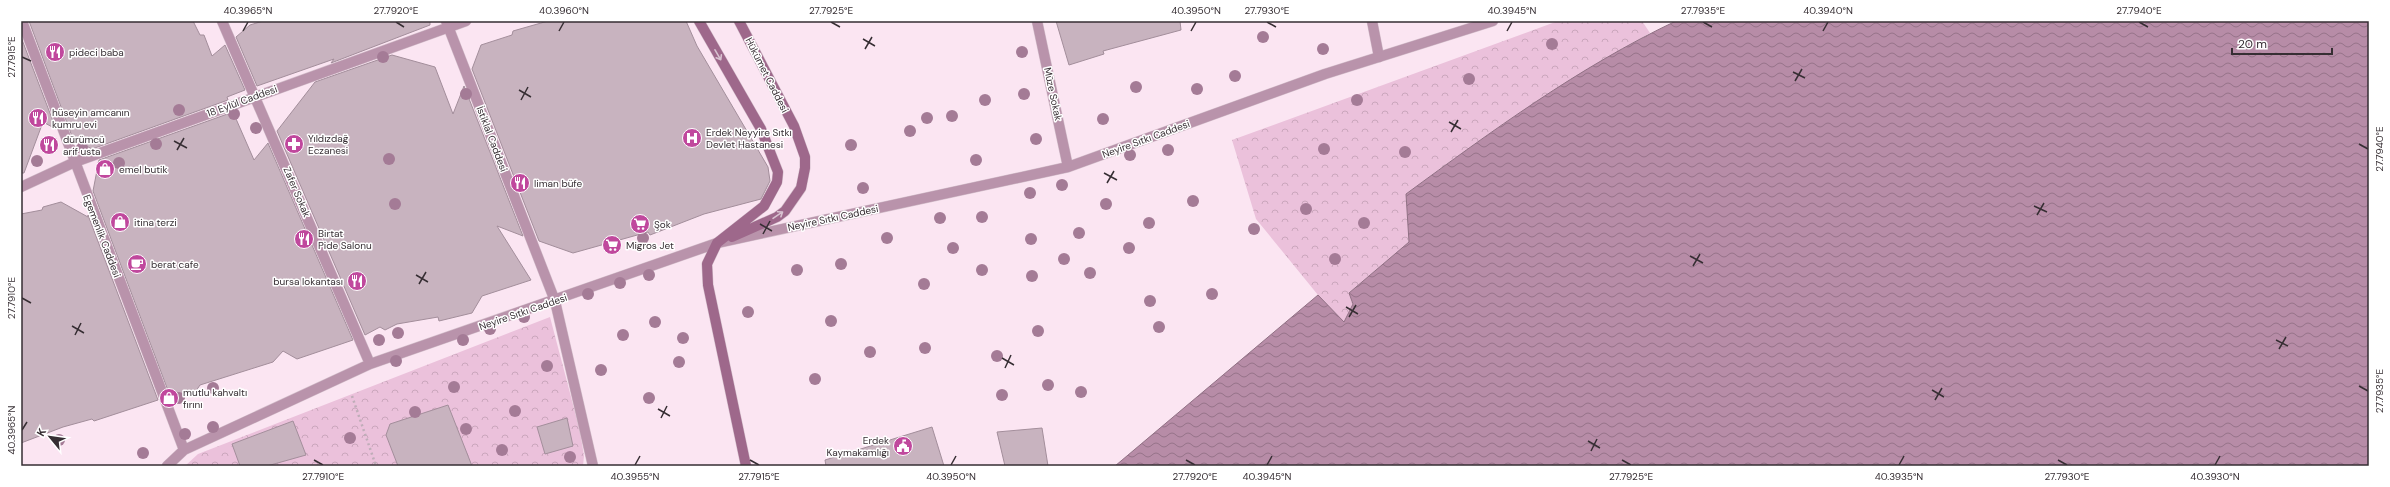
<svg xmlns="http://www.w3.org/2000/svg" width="2390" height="487" font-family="'DM Sans',sans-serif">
  <defs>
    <pattern id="forest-crowns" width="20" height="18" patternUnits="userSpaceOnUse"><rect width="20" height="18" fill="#ebc1db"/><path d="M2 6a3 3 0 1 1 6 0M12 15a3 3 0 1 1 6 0" fill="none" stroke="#caa6bc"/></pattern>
    <pattern id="water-waves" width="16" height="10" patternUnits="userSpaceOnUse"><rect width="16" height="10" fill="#b78ca7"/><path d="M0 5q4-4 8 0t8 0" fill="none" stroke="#967389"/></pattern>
  </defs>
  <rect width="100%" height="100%" fill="#fbe5f2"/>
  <path fill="url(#forest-crowns)" d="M 1558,21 L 1642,21 L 1650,33 L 1599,63 L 1406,194 L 1409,242 L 1349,293 L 1353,304 L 1344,323 L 1318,295 L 1256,219 L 1232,140 Z
    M 550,317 L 580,431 L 584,456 L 583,466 L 185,466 L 198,454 Z"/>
  <path fill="url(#water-waves)" stroke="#907084" d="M 1676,21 L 2369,21 L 2369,466 L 1115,466 L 1318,295 L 1344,322 L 1353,304 L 1349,293 L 1409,242 L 1406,194 C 1492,131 1579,67 1676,21 Z"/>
  <path fill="#c8b3bf" stroke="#a38e9b" d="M 29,21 L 193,21 L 200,35 L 204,35 L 212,56 L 225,45 L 245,90 L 227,97 L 228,100 L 92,149 L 73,139 Z
    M 263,21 L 430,21 L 430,25 L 331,63 L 334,59 L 257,86 L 236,37 L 250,25 Z
    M 548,21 L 686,21 L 697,46 L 768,167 L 770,181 L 761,199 L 704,214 L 650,235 L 648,232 L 573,253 L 539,241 L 472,69 L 481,45 L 512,35 L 513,31 Z
    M 1056,21 L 1180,21 L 1181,30 L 1103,51 L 1104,54 L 1069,65 Z
    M 21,37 L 56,129 L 43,122 L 24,173 L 21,173 Z
    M 392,55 L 435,67 L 453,114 L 464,86 L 523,236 L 497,226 L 531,280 L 482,296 L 472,313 L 439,321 L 438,317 L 397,324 L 385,330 L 380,327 L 365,335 L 277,131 L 315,82 Z
    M 233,112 L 254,160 L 268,143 L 353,340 L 297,359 L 283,351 L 273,362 L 200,385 L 196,391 L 176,397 L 173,395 L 170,396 L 93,191 L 99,160 Z
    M 61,202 L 88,217 L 88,215 L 158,400 L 94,421 L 92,419 L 63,427 L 21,443 L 21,214 L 42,210 L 43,207 Z
    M 448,405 L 472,466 L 398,466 L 386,435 L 390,424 Z
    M 567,418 L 573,446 L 545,454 L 537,427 Z
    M 293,421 L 306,455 L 267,466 L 240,466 L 232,444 Z
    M 932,427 L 944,466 L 826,466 L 825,460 Z
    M 1042,428 L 1048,466 L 1005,466 L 997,432 Z"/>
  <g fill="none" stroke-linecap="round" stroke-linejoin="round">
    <defs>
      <path id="lane" d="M 1372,21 L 1379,57"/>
      <path id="street" d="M 22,21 L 184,450
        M 222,21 L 370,364
        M 446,21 L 555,301 L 593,466
        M 1037,21 L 1068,167
        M 21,187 L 75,162 L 466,21
        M 167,466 L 184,450 L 370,364 L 717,243 L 1068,167 L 1325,74 L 1493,21"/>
      <path id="secondary" d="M 699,21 L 761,129 L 778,172 L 777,182 L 764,206 L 717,243 L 707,264 L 708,285 L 746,466
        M 732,237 L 777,217 L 785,211 L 801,188 L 805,168 L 805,157 L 794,126 L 739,21"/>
    </defs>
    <use href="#lane" stroke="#d4c0cc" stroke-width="11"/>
    <use href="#street" stroke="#d4c0cc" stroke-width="11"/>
    <use href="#secondary" stroke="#d4c0cc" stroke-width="11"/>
    <path stroke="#bfadb8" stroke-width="2.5" stroke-dasharray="2 3" stroke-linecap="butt" d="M 352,396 L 376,466"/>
    <use href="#lane" stroke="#b993ab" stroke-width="10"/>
    <use href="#street" stroke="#b993ab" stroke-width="10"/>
    <use href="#secondary" stroke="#9e688b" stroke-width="10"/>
  </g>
  <g fill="#a47b96">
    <circle cx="1263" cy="37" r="6"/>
    <circle cx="1552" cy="44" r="6"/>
    <circle cx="1323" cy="49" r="6"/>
    <circle cx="1022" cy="52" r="6"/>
    <circle cx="383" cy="57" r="6"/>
    <circle cx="1235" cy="76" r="6"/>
    <circle cx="1469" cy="79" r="6"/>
    <circle cx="1136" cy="87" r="6"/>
    <circle cx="1197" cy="89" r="6"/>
    <circle cx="466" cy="94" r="6"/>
    <circle cx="1024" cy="94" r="6"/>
    <circle cx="985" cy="100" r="6"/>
    <circle cx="1357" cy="100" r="6"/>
    <circle cx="179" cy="110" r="6"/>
    <circle cx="234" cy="114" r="6"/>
    <circle cx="952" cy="116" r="6"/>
    <circle cx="927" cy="118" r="6"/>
    <circle cx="1103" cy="119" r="6"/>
    <circle cx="256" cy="128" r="6"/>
    <circle cx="910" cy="131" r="6"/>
    <circle cx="1036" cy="139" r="6"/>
    <circle cx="156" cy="144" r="6"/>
    <circle cx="851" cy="145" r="6"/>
    <circle cx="82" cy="148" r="6"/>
    <circle cx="1324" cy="149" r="6"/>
    <circle cx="1168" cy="150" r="6"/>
    <circle cx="1405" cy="152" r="6"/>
    <circle cx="1130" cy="155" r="6"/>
    <circle cx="389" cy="159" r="6"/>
    <circle cx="976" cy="160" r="6"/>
    <circle cx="37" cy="161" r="6"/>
    <circle cx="119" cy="163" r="6"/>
    <circle cx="1062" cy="185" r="6"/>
    <circle cx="863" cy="188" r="6"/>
    <circle cx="1030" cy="193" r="6"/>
    <circle cx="1193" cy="201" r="6"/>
    <circle cx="395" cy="204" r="6"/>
    <circle cx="1106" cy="204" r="6"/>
    <circle cx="1306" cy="209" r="6"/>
    <circle cx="982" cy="217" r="6"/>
    <circle cx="940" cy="218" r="6"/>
    <circle cx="1149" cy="223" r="6"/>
    <circle cx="1364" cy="223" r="6"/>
    <circle cx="1254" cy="229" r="6"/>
    <circle cx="1079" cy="233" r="6"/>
    <circle cx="643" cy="238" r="6"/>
    <circle cx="887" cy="238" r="6"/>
    <circle cx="1031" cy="239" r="6"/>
    <circle cx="953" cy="248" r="6"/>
    <circle cx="1129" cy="248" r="6"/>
    <circle cx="1064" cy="259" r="6"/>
    <circle cx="1335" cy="259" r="6"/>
    <circle cx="841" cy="264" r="6"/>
    <circle cx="797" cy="270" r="6"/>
    <circle cx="982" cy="270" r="6"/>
    <circle cx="1090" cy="273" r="6"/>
    <circle cx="649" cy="275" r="6"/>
    <circle cx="1032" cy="276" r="6"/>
    <circle cx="620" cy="283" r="6"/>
    <circle cx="924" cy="284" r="6"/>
    <circle cx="588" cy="294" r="6"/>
    <circle cx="1212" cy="294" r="6"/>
    <circle cx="1150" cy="301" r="6"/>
    <circle cx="748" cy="312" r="6"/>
    <circle cx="524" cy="317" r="6"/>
    <circle cx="831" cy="321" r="6"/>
    <circle cx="655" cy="322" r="6"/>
    <circle cx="1159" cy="327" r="6"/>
    <circle cx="490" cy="329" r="6"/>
    <circle cx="1038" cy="331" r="6"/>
    <circle cx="398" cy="333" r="6"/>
    <circle cx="623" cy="335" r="6"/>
    <circle cx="683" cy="338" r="6"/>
    <circle cx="379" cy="340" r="6"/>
    <circle cx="463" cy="340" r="6"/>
    <circle cx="925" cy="348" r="6"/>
    <circle cx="870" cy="352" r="6"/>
    <circle cx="997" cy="356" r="6"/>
    <circle cx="396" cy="361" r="6"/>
    <circle cx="679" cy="362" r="6"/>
    <circle cx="547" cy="366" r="6"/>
    <circle cx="601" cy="370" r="6"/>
    <circle cx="815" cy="379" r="6"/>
    <circle cx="1048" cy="385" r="6"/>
    <circle cx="454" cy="387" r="6"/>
    <circle cx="213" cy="388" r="6"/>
    <circle cx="1081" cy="392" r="6"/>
    <circle cx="1002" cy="395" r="6"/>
    <circle cx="179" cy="398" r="6"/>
    <circle cx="649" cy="398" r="6"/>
    <circle cx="515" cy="411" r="6"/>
    <circle cx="415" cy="412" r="6"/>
    <circle cx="213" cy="427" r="6"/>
    <circle cx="466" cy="429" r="6"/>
    <circle cx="185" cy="434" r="6"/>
    <circle cx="350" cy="438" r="6"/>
    <circle cx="59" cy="440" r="6"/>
    <circle cx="502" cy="450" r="6"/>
    <circle cx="143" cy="453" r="6"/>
    <circle cx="570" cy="457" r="6"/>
  </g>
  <defs><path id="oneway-shaft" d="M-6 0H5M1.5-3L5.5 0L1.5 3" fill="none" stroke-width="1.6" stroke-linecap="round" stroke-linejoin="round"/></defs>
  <g stroke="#d8c3d1">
    <use href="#oneway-shaft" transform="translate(718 55) rotate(60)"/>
    <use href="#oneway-shaft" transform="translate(778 215) rotate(-34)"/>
  </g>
  <path fill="none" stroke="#362e33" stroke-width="1.5" d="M 396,22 L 404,27M 831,22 L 840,27M 1267,22 L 1276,27M 1703,22 L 1712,27M 2139,22 L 2148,27M 243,31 L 248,22M 559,31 L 564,22M 1191,31 L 1196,22M 1507,31 L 1512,22M 1823,31 L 1828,22M 863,39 L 875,46M 865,49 L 872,37M 22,57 L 31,61M 1793,72 L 1805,78M 1795,81 L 1802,69M 519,90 L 531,97M 521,100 L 528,87M 1449,122 L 1461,129M 1451,132 L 1458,120M 174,141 L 187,148M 2359,144 L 2368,149M 177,150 L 184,138M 1104,173 L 1117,180M 1107,183 L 1114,171M 2034,206 L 2047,212M 2037,215 L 2044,203M 760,224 L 772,231M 763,234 L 770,221M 1690,256 L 1703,263M 1693,266 L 1700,254M 416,275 L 428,282M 419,284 L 426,272M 22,298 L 31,303M 1346,307 L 1358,314M 1349,317 L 1356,305M 72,326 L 84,333M 75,335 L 81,323M 2276,340 L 2288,346M 2279,349 L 2286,337M 1002,358 L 1014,365M 1005,368 L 1011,355M 2359,386 L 2368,391M 1932,390 L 1944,397M 1935,400 L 1942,388M 658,409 L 670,416M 661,418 L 667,406M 22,430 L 27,422M 1588,441 L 1600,448M 1591,451 L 1597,439M 314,460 L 323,465M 750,460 L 759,465M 1186,460 L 1195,465M 1622,460 L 1631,465M 2058,460 L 2067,465M 635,465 L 640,456M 951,465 L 956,456M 1267,465 L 1272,456M 1899,465 L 1904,456M 2215,465 L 2220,456"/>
  <defs>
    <symbol id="restaurant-disc" viewBox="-11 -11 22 22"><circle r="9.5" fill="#c0489d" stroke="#fff"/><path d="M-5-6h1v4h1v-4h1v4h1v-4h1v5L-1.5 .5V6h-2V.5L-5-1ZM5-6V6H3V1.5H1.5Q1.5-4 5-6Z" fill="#fff"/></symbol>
    <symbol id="hospital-disc" viewBox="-11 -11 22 22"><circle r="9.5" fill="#c0489d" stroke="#fff"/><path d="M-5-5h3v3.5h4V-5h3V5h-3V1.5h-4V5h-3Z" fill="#fff"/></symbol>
    <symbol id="pharmacy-disc" viewBox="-11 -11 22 22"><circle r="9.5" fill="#c0489d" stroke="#fff"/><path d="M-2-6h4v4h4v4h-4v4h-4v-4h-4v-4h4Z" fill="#fff"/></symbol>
    <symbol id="shop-disc" viewBox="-11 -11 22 22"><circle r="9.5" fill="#c0489d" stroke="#fff"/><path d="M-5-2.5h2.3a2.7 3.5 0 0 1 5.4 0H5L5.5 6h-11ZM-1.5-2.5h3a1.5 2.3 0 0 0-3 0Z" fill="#fff"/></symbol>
    <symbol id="supermarket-disc" viewBox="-11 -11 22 22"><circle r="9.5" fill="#c0489d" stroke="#fff"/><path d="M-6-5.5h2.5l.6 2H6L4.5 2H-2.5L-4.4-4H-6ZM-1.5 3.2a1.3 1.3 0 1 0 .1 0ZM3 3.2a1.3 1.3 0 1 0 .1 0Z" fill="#fff"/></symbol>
    <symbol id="cafe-disc" viewBox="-11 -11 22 22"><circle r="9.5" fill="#c0489d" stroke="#fff"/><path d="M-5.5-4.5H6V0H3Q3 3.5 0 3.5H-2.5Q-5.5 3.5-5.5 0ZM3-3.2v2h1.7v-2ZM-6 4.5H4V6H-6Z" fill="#fff"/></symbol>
    <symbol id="civic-disc" viewBox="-11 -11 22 22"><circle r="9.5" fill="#c0489d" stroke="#fff"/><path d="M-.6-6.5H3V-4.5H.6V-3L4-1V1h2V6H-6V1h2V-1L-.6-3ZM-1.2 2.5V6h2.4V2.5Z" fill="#fff"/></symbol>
  </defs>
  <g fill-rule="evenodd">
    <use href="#restaurant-disc" x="44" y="41" width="22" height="22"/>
    <use href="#restaurant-disc" x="27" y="107" width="22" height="22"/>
    <use href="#hospital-disc" x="681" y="127" width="22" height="22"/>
    <use href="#pharmacy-disc" x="283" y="133" width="22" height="22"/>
    <use href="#restaurant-disc" x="38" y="134" width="22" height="22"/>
    <use href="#shop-disc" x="94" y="158" width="22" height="22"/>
    <use href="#restaurant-disc" x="509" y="172" width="22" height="22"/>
    <use href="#shop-disc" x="109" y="211" width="22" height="22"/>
    <use href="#supermarket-disc" x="629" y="213" width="22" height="22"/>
    <use href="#restaurant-disc" x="293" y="228" width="22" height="22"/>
    <use href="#supermarket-disc" x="601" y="234" width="22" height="22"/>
    <use href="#cafe-disc" x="126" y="253" width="22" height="22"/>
    <use href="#restaurant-disc" x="346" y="270" width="22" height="22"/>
    <use href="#shop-disc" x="158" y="387" width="22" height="22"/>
    <use href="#civic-disc" x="892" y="435" width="22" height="22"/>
  </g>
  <g text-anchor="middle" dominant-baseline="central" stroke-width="3" stroke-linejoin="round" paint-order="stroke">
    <g font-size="10" fill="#362e33" stroke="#fff" text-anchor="start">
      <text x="69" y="52">pideci baba</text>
      <text x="52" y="112">hüseyin amcanın<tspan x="52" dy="12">kumru evi</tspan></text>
      <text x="706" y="132">Erdek Neyyire Sıtkı<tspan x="706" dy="12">Devlet Hastanesi</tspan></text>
      <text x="308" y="138">Yıldızdağ<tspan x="308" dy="12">Eczanesi</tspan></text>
      <text x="63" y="139">dürümcü<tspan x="63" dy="12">arif usta</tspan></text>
      <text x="119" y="169">emel butik</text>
      <text x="534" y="183">liman büfe</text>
      <text x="134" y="222">itina terzi</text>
      <text x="654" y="224">Şok</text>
      <text x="318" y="233">Birtat<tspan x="318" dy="12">Pide Salonu</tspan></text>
      <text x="626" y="245">Migros Jet</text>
      <text x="151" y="264">berat cafe</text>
      <text x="343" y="281" text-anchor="end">bursa lokantası</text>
      <text x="183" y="392">mutlu kahvaltı<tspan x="183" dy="12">fırını</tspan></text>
      <text x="889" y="440" text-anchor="end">Erdek<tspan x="889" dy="12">Kaymakamlığı</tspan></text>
    </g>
    <g font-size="10" fill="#362e33" stroke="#fff">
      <text transform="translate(767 75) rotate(63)">Hükümet Caddesi</text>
      <text transform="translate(1053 94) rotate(78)">Müze Sokak</text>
      <text transform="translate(242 101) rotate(-20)">18 Eylül Caddesi</text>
      <text transform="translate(492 139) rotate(69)">İstiklal Caddesi</text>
      <text transform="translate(1146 139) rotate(-20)">Neyire Sıtkı Caddesi</text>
      <text transform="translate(297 192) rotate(67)">Zafer Sokak</text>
      <text transform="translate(833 218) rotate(-12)">Neyire Sıtkı Caddesi</text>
      <text transform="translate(102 236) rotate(69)">Egemenlik Caddesi</text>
      <text transform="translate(523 312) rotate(-19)">Neyire Sıtkı Caddesi</text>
    </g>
  </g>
  <rect width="2390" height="487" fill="none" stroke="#ffffff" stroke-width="44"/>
  <g transform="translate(50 437) rotate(299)" stroke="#ffffff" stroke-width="3" paint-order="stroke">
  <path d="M0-3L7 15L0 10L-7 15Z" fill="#362e33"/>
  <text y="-6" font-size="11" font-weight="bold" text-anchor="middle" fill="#362e33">K</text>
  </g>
  <path d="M2232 48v6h100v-6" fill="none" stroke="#362e33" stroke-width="2"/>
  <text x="2238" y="48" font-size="12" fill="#362e33" stroke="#ffffff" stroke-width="3" paint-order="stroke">20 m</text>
  <rect x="22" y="22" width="2346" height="443" fill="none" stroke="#362e33" stroke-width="1.5"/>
  <g font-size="10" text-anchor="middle" fill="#362e33">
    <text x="248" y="14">40.3965°N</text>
    <text x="396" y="14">27.7920°E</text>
    <text x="564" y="14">40.3960°N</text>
    <text x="831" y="14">27.7925°E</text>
    <text x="1196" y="14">40.3950°N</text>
    <text x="1267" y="14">27.7930°E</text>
    <text x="1512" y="14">40.3945°N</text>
    <text x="1703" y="14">27.7935°E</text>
    <text x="1828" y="14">40.3940°N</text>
    <text x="2139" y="14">27.7940°E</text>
    <text transform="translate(11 57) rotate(-90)" y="4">27.7915°E</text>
    <text transform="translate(2379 149) rotate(-90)" y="4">27.7940°E</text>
    <text transform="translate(11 298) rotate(-90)" y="4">27.7910°E</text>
    <text transform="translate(2379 391) rotate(-90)" y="4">27.7935°E</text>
    <text transform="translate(11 430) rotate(-90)" y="4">40.3965°N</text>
    <text x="323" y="480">27.7910°E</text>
    <text x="635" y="480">40.3955°N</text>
    <text x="759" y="480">27.7915°E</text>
    <text x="951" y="480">40.3950°N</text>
    <text x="1195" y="480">27.7920°E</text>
    <text x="1267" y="480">40.3945°N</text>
    <text x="1631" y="480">27.7925°E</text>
    <text x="1899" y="480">40.3935°N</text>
    <text x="2067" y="480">27.7930°E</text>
    <text x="2215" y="480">40.3930°N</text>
  </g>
</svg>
